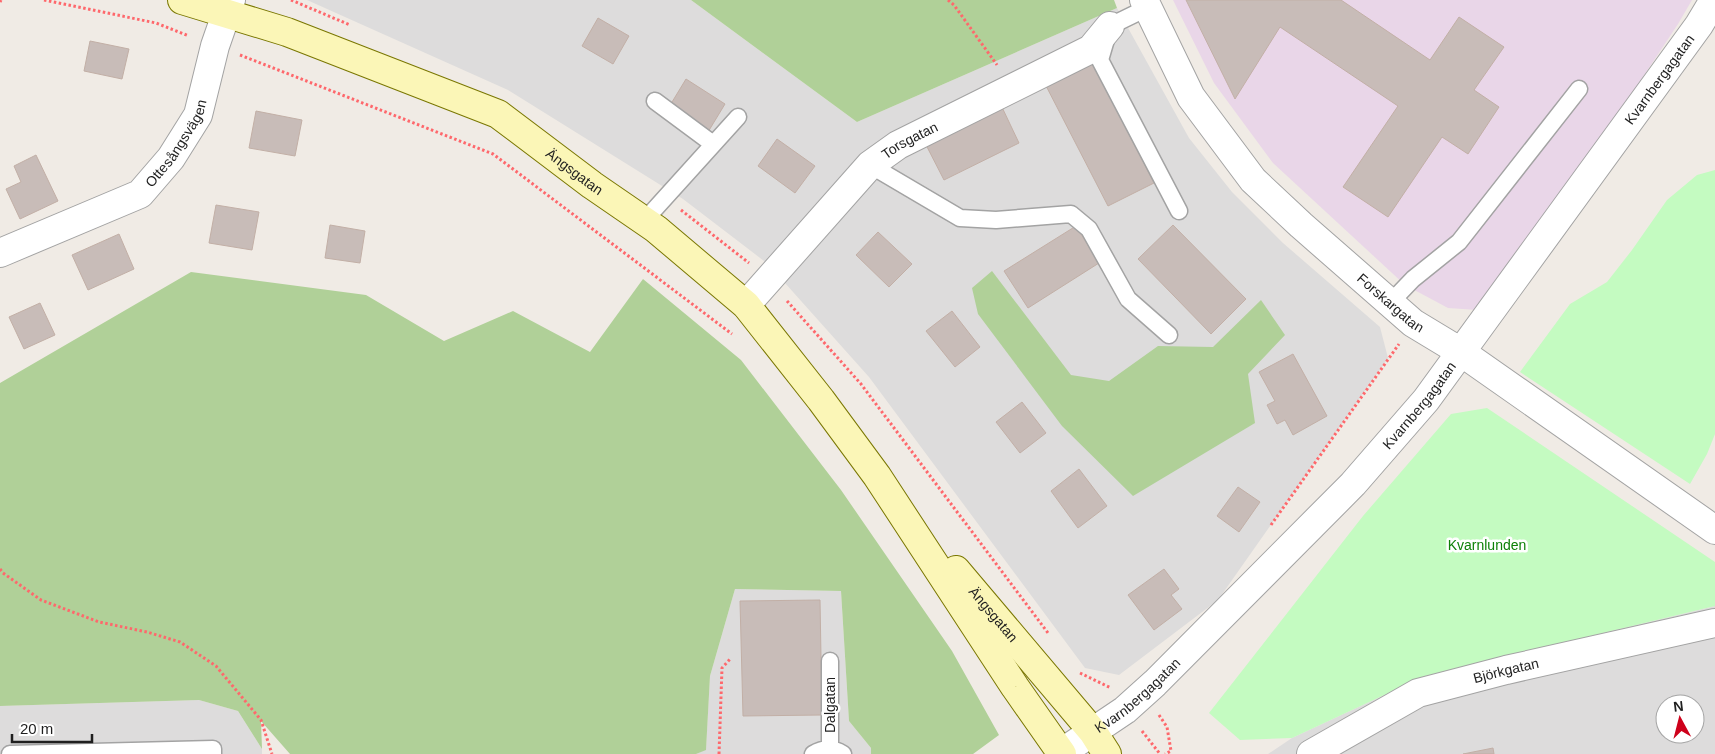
<svg xmlns="http://www.w3.org/2000/svg" width="1715" height="754" font-family="Arial,sans-serif">
  <rect width="100%" height="100%" fill="#f0ebe5"/>
  <path fill="#dddcdc" fill-rule="evenodd" d="M 307,0 L 691,0 L 857,122 L 1117,8 L 1189,138 L 1232,192 L 1283,243 L 1380,327 L 1388,358 L 1218,600 L 1119,675 L 1085,668 L 869,377 L 768,264 L 683,199 L 508,90 Z
    M 735,589 L 841,591 L 849,721 L 871,748 L 871,754 L 696,754 L 706,749 L 710,676 Z
    M 1715,606 L 1715,754 L 1268,754 L 1292,738 L 1425,676 ZM 1665,704 L 1695,704 L 1695,734 L 1665,734 Z
    M 199,700 L 238,711 L 262,749 L 262,754 L 0,754 L 0,706 Z"/>
  <path fill="#e9d6e8" d="M 1173,0 L 1692,0 L 1678,24 L 1578,175 L 1477,310 L 1448,308 L 1405,285 L 1273,163 L 1214,83 Z"/>
  <path fill="#b0d098" d="M 691,0 L 1114,0 L 1117,8 L 857,122 Z
    M 992,271 L 1071,375 L 1109,381 L 1158,346 L 1213,347 L 1261,300 L 1285,335 L 1248,374 L 1255,423 L 1133,496 L 1062,426 L 978,314 L 972,288 Z
    M 191,272 L 366,295 L 444,341 L 513,311 L 590,352 L 643,279 L 741,360 L 841,490 L 952,651 L 999,735 L 973,754 L 871,754 L 871,748 L 849,721 L 841,591 L 735,589 L 710,676 L 706,750 L 696,754 L 290,754 L 261,721 L 262,749 L 238,711 L 199,700 L 0,706 L 0,383 Z"/>
  <path fill="#c4fbc1" d="M 1715,170 L 1715,434 L 1707,454 L 1690,484 L 1520,372 L 1570,304 L 1607,282 L 1632,250 L 1667,200 L 1697,175 Z
    M 1487,408 L 1715,562 L 1715,606 L 1425,676 L 1292,738 L 1240,740 L 1209,713 L 1363,516 L 1451,414 Z"/>
  <path fill="#c8bcb8" stroke="#c2afa6" d="M 1186,0 L 1341,0 L 1430,60 L 1459,17 L 1504,47 L 1474,90 L 1499,107 L 1468,154 L 1442,137 L 1388,217 L 1343,187 L 1398,106 L 1280,27 L 1235,99 Z
    M 598,18 L 629,36 L 613,64 L 582,46 Z
    M 90,41 L 129,49 L 122,79 L 84,71 Z
    M 1089,56 L 1154,183 L 1108,206 L 1043,80 Z
    M 686,79 L 725,104 L 708,132 L 669,107 Z
    M 1000,103 L 1019,143 L 944,180 L 924,141 Z
    M 256,111 L 302,120 L 295,156 L 249,148 Z
    M 777,139 L 815,166 L 795,193 L 758,166 Z
    M 36,155 L 58,201 L 20,219 L 6,189 L 21,182 L 14,166 Z
    M 216,205 L 259,212 L 252,250 L 209,243 Z
    M 330,225 L 365,231 L 360,263 L 325,258 Z
    M 1173,225 L 1246,299 L 1211,334 L 1138,259 Z
    M 1076,226 L 1099,263 L 1028,308 L 1004,271 Z
    M 878,232 L 912,264 L 889,287 L 856,255 Z
    M 119,234 L 134,269 L 88,290 L 72,255 Z
    M 40,303 L 55,335 L 24,349 L 9,317 Z
    M 952,311 L 980,347 L 955,367 L 926,331 Z
    M 1293,354 L 1327,416 L 1293,435 L 1285,420 L 1277,424 L 1267,405 L 1275,401 L 1259,372 Z
    M 1022,402 L 1046,433 L 1020,453 L 996,422 Z
    M 1079,469 L 1107,506 L 1078,528 L 1051,491 Z
    M 1238,487 L 1260,502 L 1239,532 L 1217,516 Z
    M 1164,569 L 1179,589 L 1171,595 L 1182,609 L 1154,630 L 1128,595 Z
    M 820,600 L 822,715 L 743,716 L 740,601 Z
    M 1493,748 L 1494,754 L 1463,754 Z"/>
  <g fill="none" stroke-linecap="round" stroke-linejoin="round">
    <defs>
      <path id="service" d="M 1147,8 L 1110,26 L 1100,60 L 1179,211
        M 655,101 L 713,144
        M 870,165 L 960,218 L 996,220 L 1071,214 L 1089,229 L 1128,299 L 1169,335
        M 644,221 L 738,117
        M 1390,303 L 1413,279 L 1459,242 L 1579,89
        M 830,748 L 830,661
        M 10,754 L 213,749 L 213,754
        M 813,754 C 823,748 832,747 843,754"/>
      <g id="minor">
        <path id="s1" d="M 1144,0 L 1191,97 L 1253,180 L 1301,225 L 1413,323 L 1461,352 L 1715,530"/>
        <path id="s2" d="M 0,253 L 140,194 L 171,158 L 198,115 L 215,46 L 231,0"/>
        <path id="s3" d="M 746,305 L 870,165 L 898,145 L 1091,49 L 1110,26"/>
        <path id="s4" d="M 1061,753 L 1125,710 L 1155,683 L 1353,484 L 1426,400 L 1699,25 L 1714,0"/>
        <path id="s5" d="M 1311,754 L 1418,693 L 1506,670 L 1715,623"/>
      </g>
      <g id="secondary">
        <path id="s6" d="M 182,0 L 287,32 L 498,114 L 592,185 L 656,229 L 746,305 L 821,400 L 877,476 L 1015,687 L 1062,754"/>
        <path id="s7" d="M 956,570 L 1093,732 L 1107,754"/>
      </g>
    </defs>
    <use href="#service" stroke="#a3a3a3" stroke-width="19"/>
    <use href="#minor" stroke="#a3a3a3" stroke-width="30"/>
    <use href="#secondary" stroke="#7a7702" stroke-width="30"/>
    <path stroke="#fe686c" stroke-width="3" stroke-dasharray="2.5 2.5" stroke-linecap="butt" d="M 44,0 L 156,23 L 189,36
      M 291,0 L 350,25
      M 948,0 L 954,5 L 997,65
      M 0,2 L 1,0
      M 240,55 L 493,154 L 732,334
      M 681,210 L 749,263
      M 787,301 L 861,384 L 1048,633
      M 1271,525 L 1399,344
      M 0,569 L 3,573 L 41,600 L 99,622 L 147,632 L 180,642 L 216,666 L 261,720 L 272,754
      M 1080,673 L 1111,688
      M 1159,715 L 1167,727 L 1171,751 L 1165,754
      M 1142,731 L 1160,754
      M 719,754 L 722,668 L 731,658"/>
    <use href="#service" stroke="#fff" stroke-width="16"/>
    <use href="#minor" stroke="#fff" stroke-width="28"/>
    <use href="#secondary" stroke="#fbf6b7" stroke-width="28"/>
  </g>
  <g text-anchor="middle" dominant-baseline="central" stroke-width="5" stroke-linejoin="round" paint-order="stroke">
    <g font-size="14" fill="#1f1f1f" stroke="#fff">
      <text stroke="none"><textPath href="#s4" startOffset="906">Kvarnbergagatan</textPath></text>
      <text stroke="none"><textPath href="#s2" startOffset="215">Ottesångsvägen</textPath></text>
      <text stroke="none"><textPath href="#s3" startOffset="234">Torsgatan</textPath></text>
      <text stroke="none"><textPath href="#s6" startOffset="432">Ängsgatan</textPath></text>
      <text stroke="none"><textPath href="#s1" startOffset="396">Forskargatan</textPath></text>
      <text stroke="none"><textPath href="#s4" startOffset="501">Kvarnbergagatan</textPath></text>
      <text stroke="none"><textPath href="#s7" startOffset="58">Ängsgatan</textPath></text>
      <text stroke="none"><textPath href="#s5" startOffset="214">Björkgatan</textPath></text>
      <text stroke="none"><textPath href="#s4" startOffset="96">Kvarnbergagatan</textPath></text>
      <text transform="translate(830 705) rotate(-90)">Dalgatan</text>
    </g>
    <g font-size="14" fill="#0e8108" stroke="#fff">
      <text x="1487" y="545">Kvarnlunden</text>
    </g>
  </g>
  <g transform="translate(1680 719) rotate(353)"><circle r="24" fill="#ffffff" stroke="#a5a5a5"/>
  <path d="M0-4L9 19L0 12L-9 19Z" fill="#ce001b"/>
  <text y="-8" font-size="14" font-weight="bold" text-anchor="middle" fill="#1f1f1f">N</text>
  </g>
  <path d="M12 734v8h80v-8" fill="none" stroke="#1f1f1f" stroke-width="2.5"/>
  <text x="20" y="734" font-size="15" fill="#1f1f1f" stroke="#ffffff" stroke-width="4" paint-order="stroke">20 m</text>
</svg>
